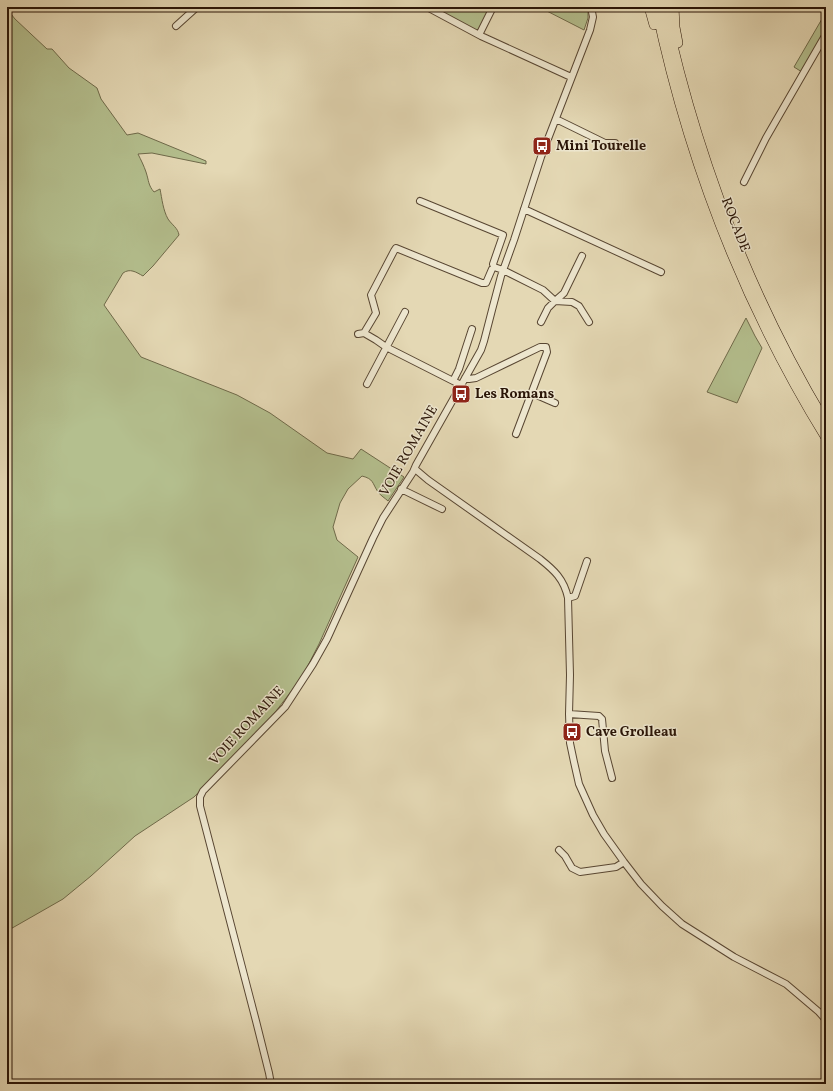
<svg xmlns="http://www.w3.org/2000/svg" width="833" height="1091" font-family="Vollkorn,serif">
  <rect width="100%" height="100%" fill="#e4d8b4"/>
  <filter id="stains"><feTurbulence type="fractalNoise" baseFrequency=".005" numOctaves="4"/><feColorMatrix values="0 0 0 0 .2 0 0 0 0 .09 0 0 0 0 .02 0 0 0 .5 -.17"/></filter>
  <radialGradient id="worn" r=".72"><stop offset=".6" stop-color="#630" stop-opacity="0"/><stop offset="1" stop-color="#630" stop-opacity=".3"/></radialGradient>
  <path fill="#b4bf8e" stroke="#6f6a4a" d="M 7,7 L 11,7 L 11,14 L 15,19 L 47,49 L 52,49 L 69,68 L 97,88 L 101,99 L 127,135 L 138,133 L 206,161 L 206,164 L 152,153 L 138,154 C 141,160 144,166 146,172 C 149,181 148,185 154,192 L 160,189 C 162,199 163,210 168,219 C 172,225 178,228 179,235 L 153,266 L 143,276 C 136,272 130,268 123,273 L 104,305 L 141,357 L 237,395 L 270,413 L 327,453 L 353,459 L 361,449 L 404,477 L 388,501 C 385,498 381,496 378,492 C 372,483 374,479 362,476 L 348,489 L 340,503 L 333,527 L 337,540 L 358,557 L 319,644 L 302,677 L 270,719 L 194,797 L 135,836 L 91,876 L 63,899 L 7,931 Z
    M 432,7 L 495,7 L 482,35 Z
    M 539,7 L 588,7 L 588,18 L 584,30 Z
    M 826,12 L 826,31 L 802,72 L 794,67 Z
    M 746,318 L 755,336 L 762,348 L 737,403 L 707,392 Z"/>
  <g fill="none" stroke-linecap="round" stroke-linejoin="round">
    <defs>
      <path id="minor" d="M 427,7 L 481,36 L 571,77
        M 176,26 L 197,7
        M 479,35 L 493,7
        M 556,119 L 605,143 L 615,143
        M 744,182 L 766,138 L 826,34
        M 420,201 L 503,235 L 502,238 L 493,264 L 494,267 L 503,270 L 543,290 L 555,301 L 564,293 L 582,256
        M 524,209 L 661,272
        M 541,322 L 548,308 L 555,301 L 572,302 L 579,306 L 589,322
        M 364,333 L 376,340 L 386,347 L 461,385
        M 358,334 L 364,333 L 376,313 L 371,295 L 394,251 L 396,248 L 482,283 L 486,283 L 492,269 L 494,267
        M 465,378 L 469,379 L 476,378 L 540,347 L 546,347 L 547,352 L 516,434
        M 453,381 L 459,369 L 472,329
        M 367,384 L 405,312
        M 532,393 L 555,403
        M 415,469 L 428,480 L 540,559 C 554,570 564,579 568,598 L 570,675 L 569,714 L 570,743 L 574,762 L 579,784 L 593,815 L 604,834 L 624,862 L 641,884 L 662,906 L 682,924 L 734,957 L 786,984 L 819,1012 L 826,1020
        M 401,489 L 442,509
        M 568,598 L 575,596 L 587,561
        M 569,714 L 599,716 L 602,719 L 605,751 L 612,778
        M 559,850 L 565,856 L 572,868 L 580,872 L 616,867 L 624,862
        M 271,1084 L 269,1073 L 256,1021 L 200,806 L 200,797 L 203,791 L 285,707 L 313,664 L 327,639 L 373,538 L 383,518 L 413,472 L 416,465 L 481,350 L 484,341 L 492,310 L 501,276 L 514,240 L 541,157 L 590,30 L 593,17 L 591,7"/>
      <path id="highway" d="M 649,7 L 654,25
        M 656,7 C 688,160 744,305 826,438
        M 664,7 C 696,155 748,293 826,423
        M 674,7 L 675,27 L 678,43"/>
    </defs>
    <use href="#minor" stroke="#584632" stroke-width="8"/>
    <use href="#highway" stroke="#2a1507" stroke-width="10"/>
    <use href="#minor" stroke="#ede6ce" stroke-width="6"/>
    <use href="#highway" stroke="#e4d8b4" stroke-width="9"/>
  </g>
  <defs>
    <symbol id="bus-square" viewBox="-11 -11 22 22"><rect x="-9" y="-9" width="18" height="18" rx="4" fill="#8f2418" stroke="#ede6ce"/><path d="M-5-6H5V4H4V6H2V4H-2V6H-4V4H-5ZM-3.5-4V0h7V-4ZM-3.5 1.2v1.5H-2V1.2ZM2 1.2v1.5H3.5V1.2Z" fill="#fff"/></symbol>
  </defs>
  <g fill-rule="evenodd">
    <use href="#bus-square" x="531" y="135" width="22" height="22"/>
    <use href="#bus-square" x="450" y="383" width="22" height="22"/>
    <use href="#bus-square" x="561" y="721" width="22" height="22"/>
  </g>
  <g text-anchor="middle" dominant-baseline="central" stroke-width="3" stroke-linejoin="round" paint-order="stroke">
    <g font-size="14" font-weight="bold" fill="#2a1507" stroke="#ede6ce" text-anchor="start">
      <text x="556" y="146">Mini Tourelle</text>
      <text x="475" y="394">Les Romans</text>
      <text x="586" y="732">Cave Grolleau</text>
    </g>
    <g font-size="14" fill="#2a1507" stroke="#ede6ce">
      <text transform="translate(735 225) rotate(69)">ROCADE</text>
      <text transform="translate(409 451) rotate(-60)">VOIE ROMAINE</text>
      <text transform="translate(247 726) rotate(-47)">VOIE ROMAINE</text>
    </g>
  </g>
  <rect width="833" height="1091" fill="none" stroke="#e4d8b4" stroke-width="24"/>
  <rect x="8" y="8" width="817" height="1075" fill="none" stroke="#2a1507" stroke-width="2"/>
  <rect x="12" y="12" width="809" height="1067" fill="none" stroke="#2a1507"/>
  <rect width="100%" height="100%" filter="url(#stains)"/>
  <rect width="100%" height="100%" fill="url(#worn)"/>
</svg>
